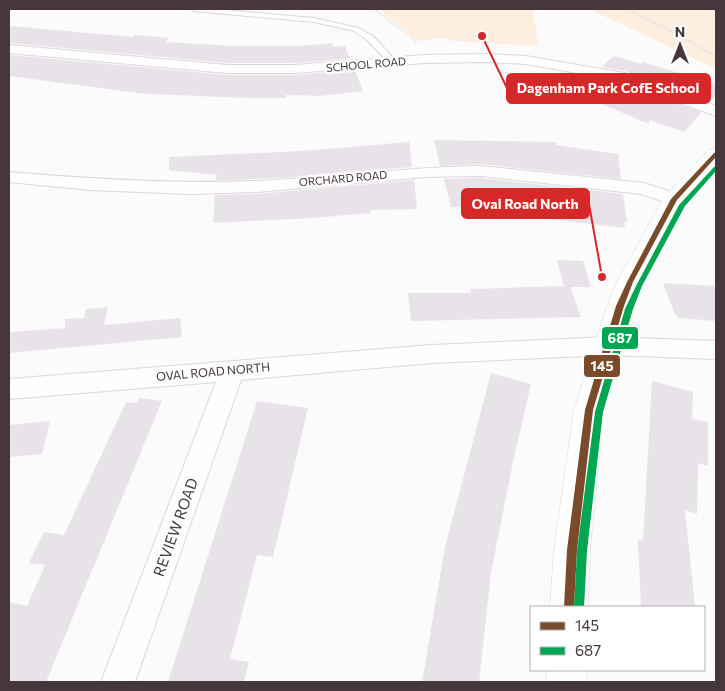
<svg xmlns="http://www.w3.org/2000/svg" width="725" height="691" font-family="Commissioner,sans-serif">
  <rect width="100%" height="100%" fill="#fbfbfb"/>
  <path fill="#fdeedf" d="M 379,9 L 532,9 L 539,46 L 453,41 L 445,38 L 418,41 Z
    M 589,9 L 716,9 L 716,69 Z"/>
  <path fill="#e8e3e8" d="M 9,26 L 133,37 L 135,35 L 169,38 L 166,42 L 233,46 L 301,46 L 332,43 L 334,47 L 345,46 L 350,59 L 294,63 L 227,63 L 9,43 Z
    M 9,55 L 227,75 L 294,75 L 355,70 L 363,91 L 320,96 L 286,95 L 285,98 L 249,98 L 146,94 L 9,76 Z
    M 614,56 L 641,64 L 643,62 L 716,84 L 716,94 L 710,102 L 625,71 L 601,67 Z
    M 590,77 L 616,82 L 701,112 L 685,132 L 649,120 L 649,124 L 602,104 L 574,98 L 582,84 Z
    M 434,140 L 557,142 L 556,145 L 618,154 L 621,179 L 481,164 L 440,166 Z
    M 409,142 L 412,167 L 283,178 L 224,180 L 216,180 L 217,175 L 169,170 L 169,157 L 301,151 Z
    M 481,178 L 623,194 L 627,222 L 624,222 L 625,228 L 539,218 L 539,211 L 504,206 L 451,207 L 444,179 Z
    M 414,180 L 417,209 L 370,210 L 371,213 L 312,218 L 213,223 L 215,195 L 257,194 Z
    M 557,260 L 583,261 L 591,287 L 570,287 L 581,317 L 411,321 L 408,293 L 471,293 L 470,289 L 564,286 Z
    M 663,283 L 716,286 L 716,321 L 678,318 L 674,312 Z
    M 108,307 L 104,325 L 180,318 L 182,337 L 9,353 L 9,332 L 65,328 L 65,319 L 84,318 L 86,309 Z
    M 491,373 L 531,384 L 514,457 L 491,573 L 479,682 L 422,682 L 445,547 Z
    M 652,381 L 693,392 L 692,419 L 708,422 L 708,466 L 698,463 L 697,514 L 685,510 L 695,607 L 641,607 L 638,540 L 643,541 Z
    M 139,398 L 162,401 L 46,682 L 9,682 L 9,602 L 27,606 L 45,565 L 29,563 L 44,532 L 64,535 L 126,402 L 137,403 Z
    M 257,401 L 308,408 L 273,557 L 257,555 L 230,659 L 249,662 L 244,682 L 168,682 Z
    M 50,421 L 42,454 L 9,457 L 9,425 Z"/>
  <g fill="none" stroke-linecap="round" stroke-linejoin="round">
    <defs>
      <path id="lane" d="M 191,9 L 213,9 L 314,18 L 358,28 L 373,36 L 396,61 L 389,63 L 367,40 L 354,31 L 314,22 L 194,11 Z"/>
      <path id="street" d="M 9,45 L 227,65 L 294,65 L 425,55 L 486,54 L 526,56 L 624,73 L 716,106 L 716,116 L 616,80 L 526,64 L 486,62 L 425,63 L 294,73 L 227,73 L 9,53 Z
        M 481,166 L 644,183 L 681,195 L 683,199 L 681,203 L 674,205 L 641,194 L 481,176 L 426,177 L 257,192 L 191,194 L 90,190 L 9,182 L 9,172 C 91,179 172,184 255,181 C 330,178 405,167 481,166 Z
        M 609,337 L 716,341 L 716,359 L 609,355 L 432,363 L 241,380 L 135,682 L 101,682 L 216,382 L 9,399 L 9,379 L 432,345 Z"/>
      <path id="secondary" d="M 716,148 L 716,166 L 684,202 L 643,282 L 633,306 L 604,410 L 590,550 L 588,607 L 550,607 L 554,550 L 574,410 L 607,306 L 617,282 L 663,199 L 709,150 Z
        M 547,670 L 587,670 L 586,682 L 546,682 Z"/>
    </defs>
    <use href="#lane" stroke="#dcd6d8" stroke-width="2"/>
    <use href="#street" stroke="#dcd6d8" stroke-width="2"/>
    <use href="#secondary" stroke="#dcd6d8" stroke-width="1"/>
    <path stroke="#e2e2e2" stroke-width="2" stroke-dasharray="1 1" stroke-linecap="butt" d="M 374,9 L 412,37 L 416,43
      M 626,9 L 668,29 L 716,57"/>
    <use href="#lane" fill="#fefefe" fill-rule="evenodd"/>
    <use href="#street" fill="#fefefe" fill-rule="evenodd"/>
    <use href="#secondary" fill="#fefefe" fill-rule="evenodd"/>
    <defs>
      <path id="bus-1" d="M 716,152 L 716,157 L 677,200 L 633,282 L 624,306 L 593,410 L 577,550 L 574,607 L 564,607 L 567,550 L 585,410 L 616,306 L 627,282 L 671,199 L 714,153 Z"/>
      <path id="bus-2" d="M 716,166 L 716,171 L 685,206 L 642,286 L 633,309 L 603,412 L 587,551 L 584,607 L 574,607 L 577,551 L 595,412 L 625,309 L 636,286 L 679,205 L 714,167 Z"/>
    </defs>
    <use href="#bus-1" stroke="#fff" stroke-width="3"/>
    <use href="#bus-2" stroke="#fff" stroke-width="3"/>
    <use href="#bus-1" fill="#7a4b2a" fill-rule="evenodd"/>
    <use href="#bus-2" fill="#00a651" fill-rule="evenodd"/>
  </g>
  <g text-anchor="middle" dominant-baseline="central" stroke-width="5" stroke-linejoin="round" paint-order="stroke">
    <g font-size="11" fill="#45373b" stroke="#fff">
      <text transform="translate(366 64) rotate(-5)">SCHOOL ROAD</text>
      <text transform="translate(343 178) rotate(-5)">ORCHARD ROAD</text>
    </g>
    <g font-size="12" fill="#45373b" stroke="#fff">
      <text transform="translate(213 371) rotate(-5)">OVAL ROAD NORTH</text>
    </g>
    <g font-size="15" fill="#45373b" stroke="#fff">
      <text transform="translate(175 527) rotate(-70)">REVIEW ROAD</text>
    </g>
  </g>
  <path fill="none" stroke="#d62828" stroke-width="2" d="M482 36L507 88M602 277L589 204"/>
  <g fill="#d62828" stroke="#fff" stroke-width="2">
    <circle cx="482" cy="36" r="5"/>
    <circle cx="602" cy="277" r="5"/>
  </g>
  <g fill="#d62828" stroke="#d62828" stroke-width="2">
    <rect x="507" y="74" width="203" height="29" rx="5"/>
    <rect x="462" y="189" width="127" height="29" rx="5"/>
  </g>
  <g font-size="14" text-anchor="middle" font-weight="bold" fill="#fff">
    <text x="608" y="93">Dagenham Park CofE School</text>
    <text x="525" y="209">Oval Road North</text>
  </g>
  <g stroke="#fff" stroke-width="2">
    <rect x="601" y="326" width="38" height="24" rx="5" fill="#00a651"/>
    <rect x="583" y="354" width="38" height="24" rx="5" fill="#7a4b2a"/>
  </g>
  <g font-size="14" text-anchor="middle" font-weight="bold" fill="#fff">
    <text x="620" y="343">687</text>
    <text x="602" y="371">145</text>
  </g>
  <rect width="725" height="691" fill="none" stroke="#45373b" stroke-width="20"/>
  <rect x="530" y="606" width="175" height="65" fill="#ffffff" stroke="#b5afb1"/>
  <rect x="540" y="622" width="25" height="8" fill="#7a4b2a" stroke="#b5afb1"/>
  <text x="575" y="631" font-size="15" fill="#45373b">145</text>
  <rect x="540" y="647" width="25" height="8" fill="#00a651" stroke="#b5afb1"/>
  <text x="575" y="656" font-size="15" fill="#45373b">687</text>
  <g transform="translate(680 45)" stroke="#ffffff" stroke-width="4" paint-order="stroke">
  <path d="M0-4L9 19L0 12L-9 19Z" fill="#45373b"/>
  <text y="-8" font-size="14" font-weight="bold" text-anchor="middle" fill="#45373b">N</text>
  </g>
</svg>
